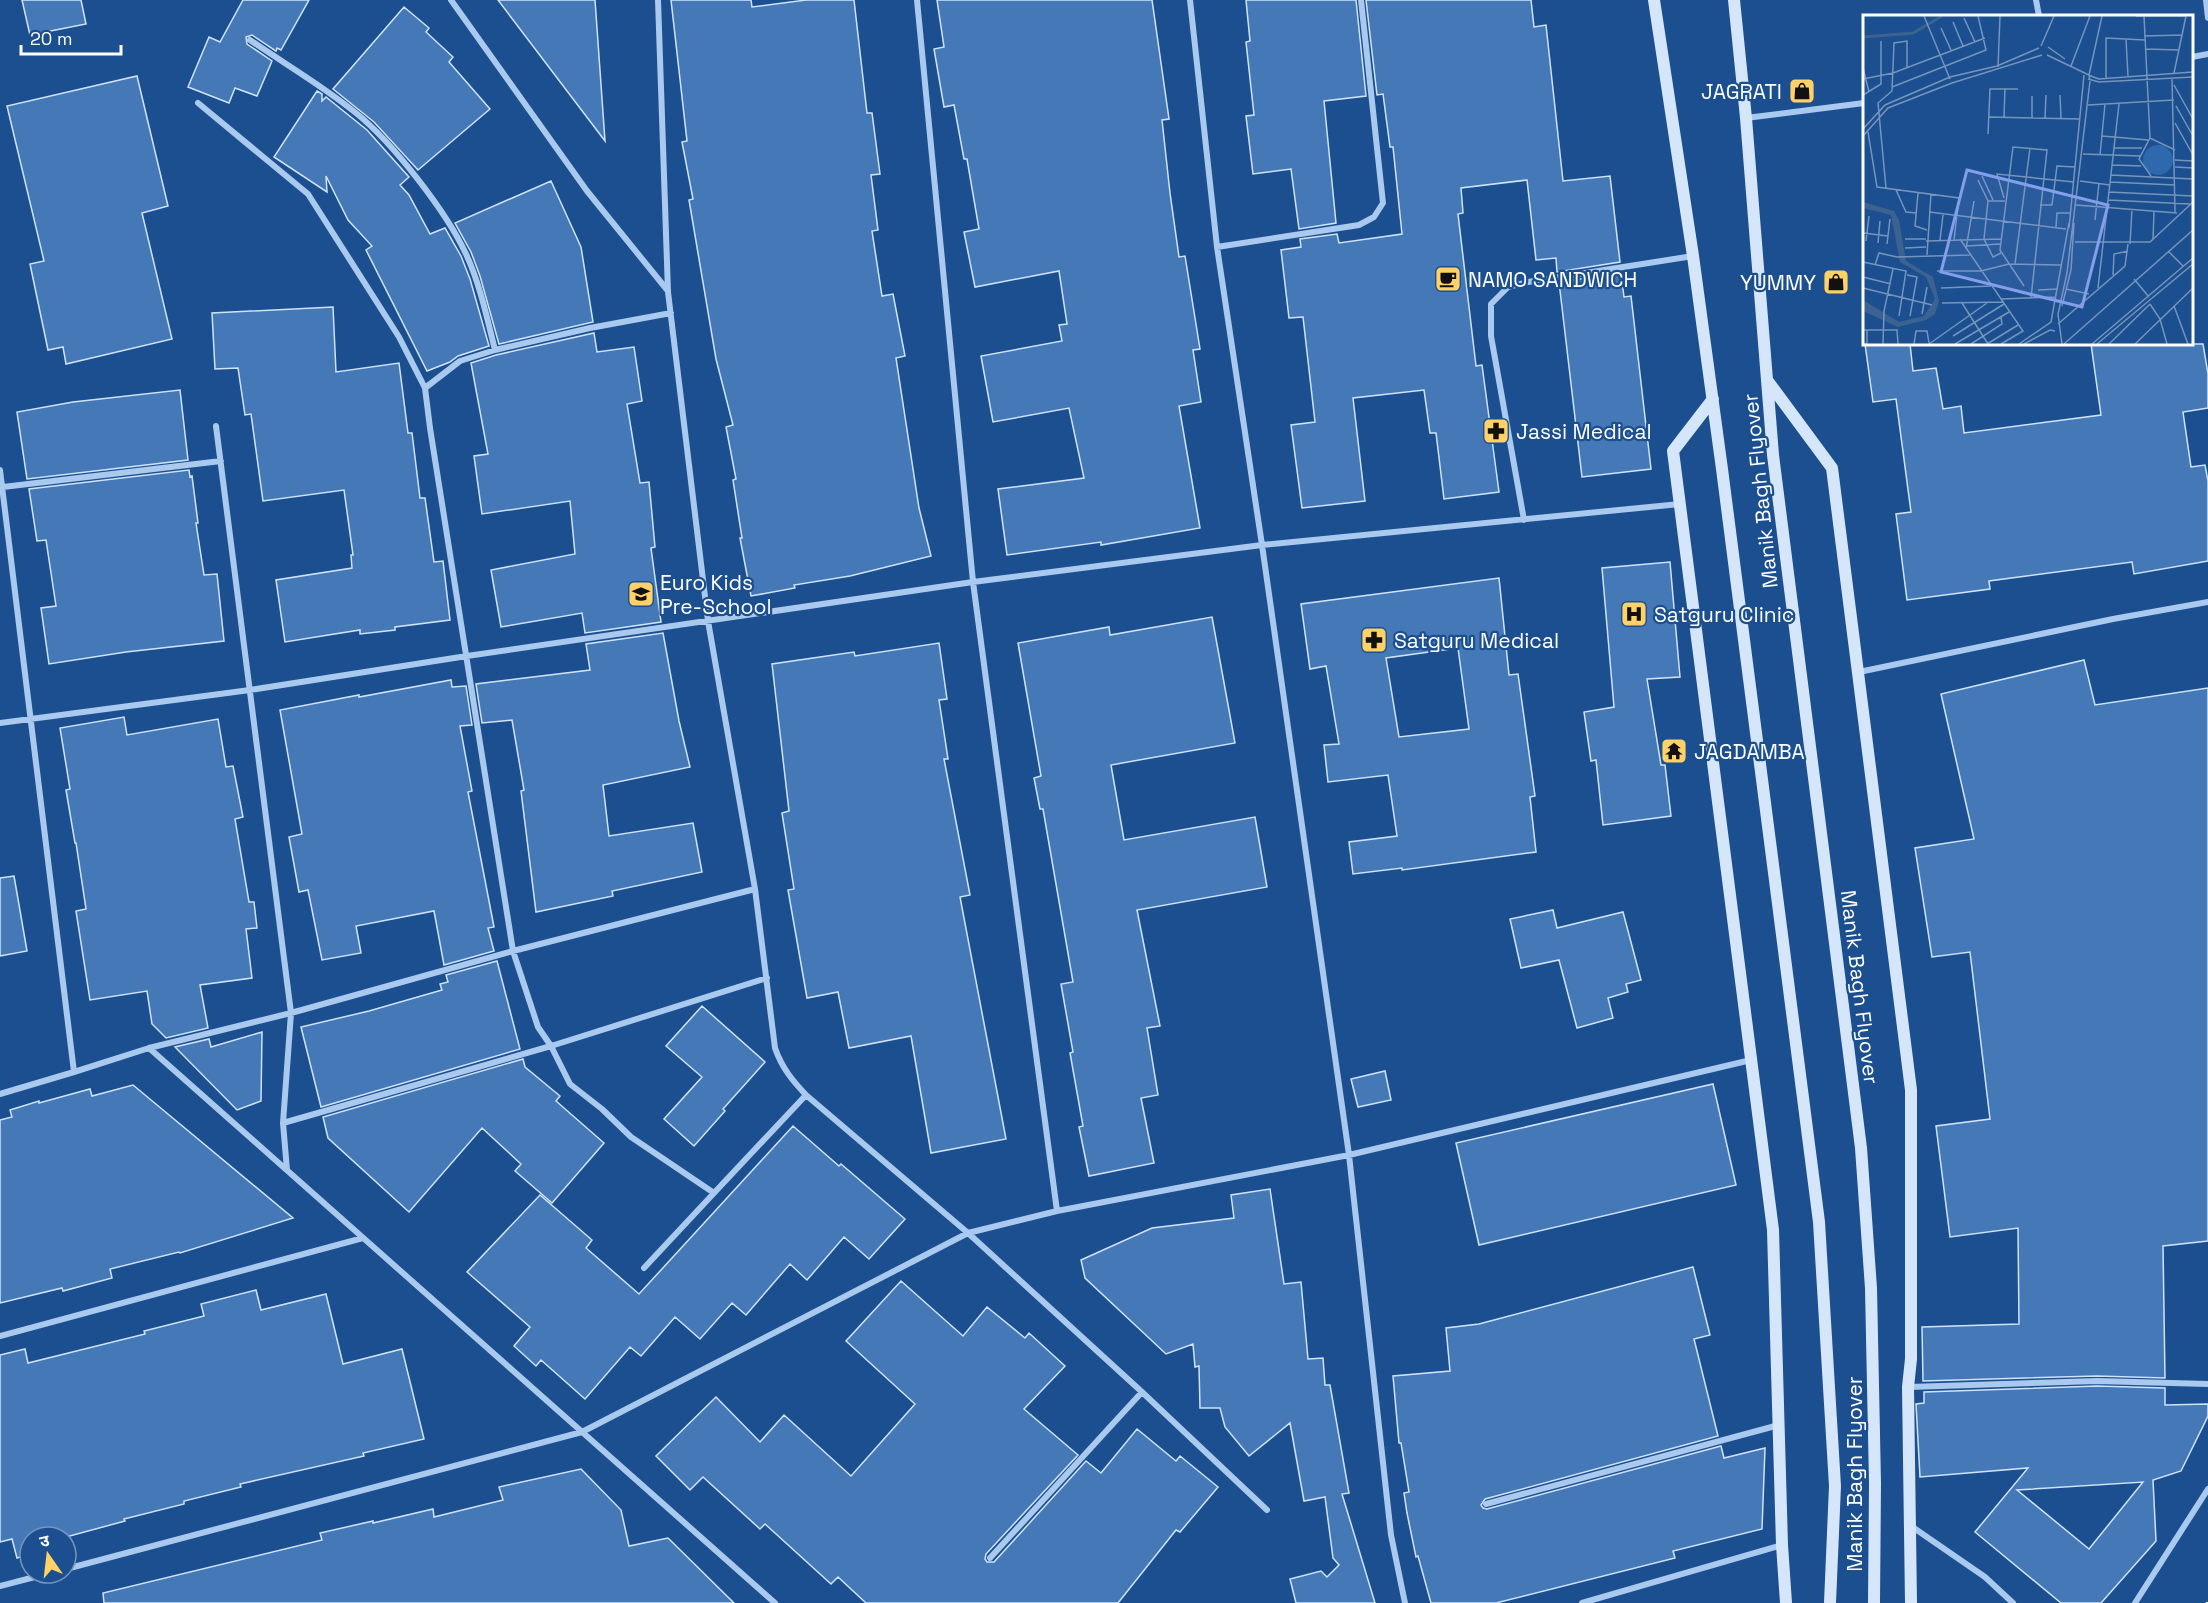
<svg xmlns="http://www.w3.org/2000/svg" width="2208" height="1603" font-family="'Space Grotesk','Noto Sans Devanagari',sans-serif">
  <rect width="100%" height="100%" fill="#1b4f8f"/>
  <path fill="#4478b7" stroke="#cfe3fa" stroke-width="1.5" fill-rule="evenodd" d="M 22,0 L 81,0 L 86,24 L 30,35 Z
    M 243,0 L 309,0 L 281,50 L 277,48 L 276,51 L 252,35 L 246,37 L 247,44 L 272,61 L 257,96 L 235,88 L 229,103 L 188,87 L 209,37 L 220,42 Z
    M 498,0 L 595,0 L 605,141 Z
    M 671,0 L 751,0 L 752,7 L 806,0 L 854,0 L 867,113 L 872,113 L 880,174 L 871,175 L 878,230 L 872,231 L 882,296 L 893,294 L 905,356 L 896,358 L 919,508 L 931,556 L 850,576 L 794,585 L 795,588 L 751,596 L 740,538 L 742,538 L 733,480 L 736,479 L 726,427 L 733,425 L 716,359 L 689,200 L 693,199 L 682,142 L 687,141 Z
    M 937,0 L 1152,0 L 1169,119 L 1162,120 L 1170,193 L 1179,257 L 1185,256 L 1200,349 L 1193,350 L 1201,402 L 1179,406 L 1200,528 L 1101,545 L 1101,542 L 1007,555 L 998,489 L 1084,478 L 1069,408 L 993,422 L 981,356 L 1062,341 L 1059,325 L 1067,324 L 1059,271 L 975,287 L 964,232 L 979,229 L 967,159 L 964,159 L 954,105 L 944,107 L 934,49 L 944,47 Z
    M 1246,0 L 1356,0 L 1366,96 L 1324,101 L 1336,223 L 1299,229 L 1291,169 L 1253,174 L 1246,116 L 1254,115 L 1246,42 L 1250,41 Z
    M 1366,0 L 1531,0 L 1534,27 L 1546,25 L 1563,181 L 1610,176 L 1620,262 L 1557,272 L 1556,258 L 1536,260 L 1527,180 L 1461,188 L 1463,213 L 1458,214 L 1469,307 L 1476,366 L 1482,365 L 1499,492 L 1444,499 L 1436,433 L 1430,433 L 1424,390 L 1353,398 L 1365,501 L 1302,508 L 1291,425 L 1315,422 L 1303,317 L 1289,318 L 1281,250 L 1301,247 L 1300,239 L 1337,234 L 1339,243 L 1402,234 L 1393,147 L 1390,147 L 1383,94 L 1377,95 Z
    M 404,7 L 429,28 L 426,32 L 453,57 L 449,62 L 490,109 L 418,170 L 374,122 L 333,89 Z
    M 137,76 L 168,206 L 142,213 L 172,339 L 66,364 L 63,347 L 48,350 L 30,264 L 44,261 L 7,106 Z
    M 317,91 L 322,94 L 322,101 L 326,97 L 367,130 L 409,177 L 400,185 L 409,195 L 430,234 L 445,228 L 461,256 L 470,279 L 489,346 L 458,356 L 450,362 L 427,371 L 366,250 L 372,246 L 348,220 L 326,176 L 327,192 L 274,157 Z
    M 551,181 L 581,247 L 593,322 L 499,344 L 480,276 L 471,252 L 455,223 Z
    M 1621,273 L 1624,297 L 1631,296 L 1651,469 L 1582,477 L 1559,282 Z
    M 333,307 L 336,372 L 399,363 L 408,433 L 412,433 L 420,498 L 425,498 L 434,562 L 443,561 L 450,620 L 395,627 L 395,630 L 360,634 L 360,630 L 285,642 L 276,580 L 352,568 L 351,555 L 353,555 L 344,490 L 263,501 L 251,414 L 245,415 L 238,368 L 215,369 L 212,313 Z
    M 594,333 L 597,352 L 634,347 L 642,401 L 627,404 L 640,483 L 649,482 L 655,547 L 651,548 L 661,622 L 585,633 L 582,613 L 501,627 L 491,570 L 575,554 L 570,501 L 482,514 L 474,456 L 488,454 L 471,363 L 496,355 Z
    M 1865,344 L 1910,344 L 1913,371 L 1936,368 L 1943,409 L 1961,406 L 1964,433 L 2101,415 L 2091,344 L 2203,344 L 2208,374 L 2208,408 L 2183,412 L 2191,467 L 2205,465 L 2208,481 L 2208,561 L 2134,574 L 2132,562 L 1989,581 L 1990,589 L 1907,600 L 1896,514 L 1911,512 L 1896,399 L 1873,402 Z
    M 180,390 L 188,460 L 27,479 L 17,412 L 73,402 Z
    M 189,470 L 190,477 L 192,476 L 198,523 L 196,523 L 204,575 L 217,574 L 224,641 L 126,652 L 49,664 L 41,608 L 56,606 L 46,540 L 37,541 L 29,489 Z
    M 1670,562 L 1680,677 L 1647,679 L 1661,765 L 1665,765 L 1671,816 L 1603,825 L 1596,760 L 1591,761 L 1584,712 L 1614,707 L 1602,568 Z
    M 1499,578 L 1509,675 L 1518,674 L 1535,796 L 1530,797 L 1536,852 L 1402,870 L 1402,868 L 1353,874 L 1349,842 L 1397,836 L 1388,775 L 1328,782 L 1324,745 L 1339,744 L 1326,666 L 1310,669 L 1301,604 ZM 1458,648 L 1469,729 L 1399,737 L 1386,658 Z
    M 1212,617 L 1235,743 L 1111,765 L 1124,840 L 1255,817 L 1267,887 L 1137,910 L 1160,1026 L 1147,1028 L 1158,1095 L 1141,1098 L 1154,1163 L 1089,1176 L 1079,1127 L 1083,1126 L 1070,1053 L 1073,1052 L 1061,984 L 1073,982 L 1043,809 L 1040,809 L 1034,778 L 1041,776 L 1018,643 L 1109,627 L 1110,635 Z
    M 663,633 L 679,721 L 690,767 L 603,785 L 609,836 L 693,823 L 702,872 L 612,891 L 613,896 L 536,912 L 521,791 L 524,790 L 512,720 L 482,723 L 476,684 L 590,670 L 586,644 Z
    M 939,643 L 947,699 L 939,700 L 948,759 L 944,759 L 970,895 L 960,897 L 1006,1139 L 931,1153 L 911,1036 L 849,1048 L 838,992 L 807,998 L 788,890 L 794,889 L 782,813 L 789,811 L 772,664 L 854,652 L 855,656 Z
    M 2084,660 L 2095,705 L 2208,688 L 2208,1241 L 2163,1246 L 2165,1378 L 2097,1376 L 1923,1381 L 1922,1327 L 2019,1324 L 2018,1228 L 1950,1237 L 1936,1126 L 1990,1119 L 1970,952 L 1932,957 L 1915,848 L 1974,839 L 1941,694 Z
    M 451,680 L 452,687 L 466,686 L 472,725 L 460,726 L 472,791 L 468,792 L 494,927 L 488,928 L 494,951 L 444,965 L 434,911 L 356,926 L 361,953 L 322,960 L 308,890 L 299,892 L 289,837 L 302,834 L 280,710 L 359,695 L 359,697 Z
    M 124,717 L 127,735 L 218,719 L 226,767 L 233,766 L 243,817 L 235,819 L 249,902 L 254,902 L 257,928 L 246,929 L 252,978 L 200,985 L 208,1028 L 166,1038 L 152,1024 L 147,991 L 90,1000 L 76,911 L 86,909 L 76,843 L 75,843 L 66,790 L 70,789 L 60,728 Z
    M 14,876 L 27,951 L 0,956 L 0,878 Z
    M 1553,910 L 1557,928 L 1623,912 L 1641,980 L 1626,984 L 1628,992 L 1608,998 L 1613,1018 L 1577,1028 L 1559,960 L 1521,968 L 1510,919 Z
    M 497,961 L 520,1049 L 321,1107 L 301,1027 L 369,1011 L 442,990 L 440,984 L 448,982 L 446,975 Z
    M 702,1006 L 765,1062 L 723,1109 L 725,1111 L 694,1146 L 664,1119 L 702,1077 L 666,1046 Z
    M 262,1032 L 261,1101 L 237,1110 L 175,1047 L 209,1039 L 211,1047 Z
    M 523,1059 L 525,1067 L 560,1096 L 556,1101 L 604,1143 L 552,1203 L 515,1171 L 521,1164 L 482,1128 L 409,1212 L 328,1138 L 323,1117 Z
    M 1385,1071 L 1391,1100 L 1358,1107 L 1351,1079 Z
    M 1713,1084 L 1736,1185 L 1479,1245 L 1456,1143 Z
    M 133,1085 L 293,1218 L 180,1253 L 179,1252 L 110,1269 L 112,1278 L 63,1291 L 62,1288 L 0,1303 L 0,1120 L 12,1117 L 10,1110 L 39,1101 L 39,1103 L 90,1089 L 92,1096 Z
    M 793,1126 L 839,1166 L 841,1164 L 905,1219 L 869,1259 L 844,1237 L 807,1280 L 790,1264 L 746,1315 L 732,1303 L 700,1339 L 675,1317 L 641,1356 L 630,1347 L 585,1399 L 541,1360 L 536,1366 L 514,1346 L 530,1327 L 467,1272 L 540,1195 L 592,1240 L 586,1248 L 639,1294 Z
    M 1270,1189 L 1284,1284 L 1301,1282 L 1308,1359 L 1323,1358 L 1325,1385 L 1330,1385 L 1349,1493 L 1342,1494 L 1375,1603 L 1296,1603 L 1290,1579 L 1321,1571 L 1327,1577 L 1339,1565 L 1333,1558 L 1325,1497 L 1304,1501 L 1290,1423 L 1249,1456 L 1225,1427 L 1220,1408 L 1200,1408 L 1199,1366 L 1195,1367 L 1193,1344 L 1166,1354 L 1085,1278 L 1081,1260 L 1152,1228 L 1234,1218 L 1231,1195 Z
    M 1693,1267 L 1710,1335 L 1694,1339 L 1718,1436 L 1485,1499 L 1481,1505 L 1483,1508 L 1487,1509 L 1721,1446 L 1724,1458 L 1765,1448 L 1762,1529 L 1673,1551 L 1675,1558 L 1496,1603 L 1431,1603 L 1418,1556 L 1416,1557 L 1407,1513 L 1404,1493 L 1409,1492 L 1401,1443 L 1399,1443 L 1393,1376 L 1450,1371 L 1446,1328 L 1479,1324 Z
    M 901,1281 L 963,1336 L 987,1307 L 1025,1338 L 1029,1333 L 1065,1366 L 1024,1409 L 1078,1455 L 986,1554 L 985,1559 L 987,1562 L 994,1562 L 1086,1461 L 1101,1473 L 1137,1429 L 1176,1461 L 1180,1456 L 1218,1487 L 1180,1532 L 1176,1530 L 1118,1603 L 866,1603 L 838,1577 L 831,1584 L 765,1524 L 760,1529 L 703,1477 L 690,1490 L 656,1456 L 716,1397 L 760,1442 L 784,1415 L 851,1476 L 915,1404 L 846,1341 Z
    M 256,1290 L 261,1310 L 326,1294 L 343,1364 L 402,1349 L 424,1439 L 363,1453 L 364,1456 L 240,1484 L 241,1487 L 184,1501 L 184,1504 L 124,1519 L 125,1521 L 66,1537 L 30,1537 L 30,1554 L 17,1558 L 12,1539 L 0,1542 L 0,1355 L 25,1349 L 28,1363 L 145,1334 L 144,1331 L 204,1316 L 201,1304 Z
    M 2097,1386 L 2165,1388 L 2165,1405 L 2208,1404 L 2208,1416 L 2181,1471 L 2153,1480 L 2156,1541 L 2101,1603 L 2061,1603 L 1975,1532 L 2028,1468 L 1920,1477 L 1916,1404 L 1924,1403 L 1924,1392 ZM 2143,1482 L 2089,1549 L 2017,1490 Z
    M 581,1469 L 621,1510 L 629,1546 L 668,1538 L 734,1603 L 104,1603 L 103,1593 L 322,1540 L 320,1533 L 373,1521 L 373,1523 L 433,1509 L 434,1517 L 503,1500 L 499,1487 Z"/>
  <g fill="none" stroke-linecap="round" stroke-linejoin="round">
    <path stroke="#a9c9ee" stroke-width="6" d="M 451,0 L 587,191 L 668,291
      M 658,0 L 668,292 L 708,621 L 755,889 L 775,1048 C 782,1068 792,1080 806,1095 L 968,1233 L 1142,1392 L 1267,1510
      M 917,0 L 973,582 L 1057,1211
      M 1190,0 L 1217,247 L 1262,545 L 1349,1155 L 1391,1535 L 1405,1603
      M 2036,0 L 2039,16
      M 2206,0 L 2208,18
      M 250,40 C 285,64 323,86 356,113 C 393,143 446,211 466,254 C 480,284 487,318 495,350
      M 2192,57 L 2208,54
      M 198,103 L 308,194 L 399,337 L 425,388
      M 1746,118 L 1864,103
      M 1217,247 L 1359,225 L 1374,217 L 1383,203 L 1361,0
      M 671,313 L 590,328 L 495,350 L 460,361 L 425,388 L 430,428 L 513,951 L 538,1027 L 551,1046 L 570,1084 L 602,1109 L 631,1137 L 714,1193 L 806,1095
      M 216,426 L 291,1013 L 283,1123 L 287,1170
      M 0,470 L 74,1072
      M 3,487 L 221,461
      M 1524,520 L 1491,336 L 1491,304 L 1508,287 L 1528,282 L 1693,256
      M 1859,672 L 2113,619 L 2208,602
      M 0,723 L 250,690 L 467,656 L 973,582 L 1262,545 L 1680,504
      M 149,1048 L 775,1603
      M 0,1094 L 74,1072 L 149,1048 L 291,1013 L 513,951 L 755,889
      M 283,1123 L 551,1046 L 767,978
      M 644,1268 L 714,1193
      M 0,1336 L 363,1238
      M 1909,1387 L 2097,1381 L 2208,1384
      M 1486,1504 L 1779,1425
      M 1911,1526 L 1985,1577 L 2013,1603
      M 990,1558 L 1142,1392
      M 66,1569 L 582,1432 L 968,1233 L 1057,1211 L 1349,1155 L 1751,1060
      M 0,1586 L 50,1573
      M 1582,1603 L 1782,1545
      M 2135,1603 L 2208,1489"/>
    <path stroke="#d6e6fa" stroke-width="12" d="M 1654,0 L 1693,256 L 1722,469 L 1819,1222 L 1835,1486 L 1830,1603
      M 1734,0 L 1746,118 L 1773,455 L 1861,1148 L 1871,1288 L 1875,1483 L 1874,1603
      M 1767,380 L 1832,468 L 1911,1090 L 1911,1359 L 1908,1387 L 1911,1603
      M 1713,399 L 1673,451 L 1773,1230 L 1782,1545 L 1786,1603"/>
    <path stroke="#fff" stroke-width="4.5" stroke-dasharray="10 4.5" stroke-linecap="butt" d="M 2208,1603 L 2208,1602"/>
  </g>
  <defs>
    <symbol id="shop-square" viewBox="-11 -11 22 22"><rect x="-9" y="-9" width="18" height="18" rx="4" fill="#ffd166" stroke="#1b4f8f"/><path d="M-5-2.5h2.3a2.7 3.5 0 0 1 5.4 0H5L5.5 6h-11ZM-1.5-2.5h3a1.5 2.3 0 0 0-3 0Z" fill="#111"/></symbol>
    <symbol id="cafe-square" viewBox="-11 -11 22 22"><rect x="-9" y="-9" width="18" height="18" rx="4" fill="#ffd166" stroke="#1b4f8f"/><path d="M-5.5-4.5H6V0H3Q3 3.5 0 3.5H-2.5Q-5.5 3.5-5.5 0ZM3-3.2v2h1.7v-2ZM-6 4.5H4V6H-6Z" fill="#111"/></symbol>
    <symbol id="pharmacy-square" viewBox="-11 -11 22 22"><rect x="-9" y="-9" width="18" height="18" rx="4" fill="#ffd166" stroke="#1b4f8f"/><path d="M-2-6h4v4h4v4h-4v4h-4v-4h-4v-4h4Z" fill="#111"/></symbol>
    <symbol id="school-square" viewBox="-11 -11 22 22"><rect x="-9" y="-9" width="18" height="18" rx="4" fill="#ffd166" stroke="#1b4f8f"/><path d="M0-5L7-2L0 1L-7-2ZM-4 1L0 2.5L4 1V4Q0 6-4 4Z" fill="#111"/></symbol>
    <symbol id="hospital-square" viewBox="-11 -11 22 22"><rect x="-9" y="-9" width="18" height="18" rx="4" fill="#ffd166" stroke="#1b4f8f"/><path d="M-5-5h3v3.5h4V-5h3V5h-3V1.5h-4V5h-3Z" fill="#111"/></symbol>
    <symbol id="temple-square" viewBox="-11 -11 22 22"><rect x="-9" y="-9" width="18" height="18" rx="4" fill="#ffd166" stroke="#1b4f8f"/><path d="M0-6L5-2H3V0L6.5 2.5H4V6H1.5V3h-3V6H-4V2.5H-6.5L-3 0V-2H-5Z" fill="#111"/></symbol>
  </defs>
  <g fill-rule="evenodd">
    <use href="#shop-square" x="1787" y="76" width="30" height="30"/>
    <use href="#cafe-square" x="1433" y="264" width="30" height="30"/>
    <use href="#shop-square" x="1821" y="267" width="30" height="30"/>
    <use href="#pharmacy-square" x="1481" y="416" width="30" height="30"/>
    <use href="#school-square" x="626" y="579" width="30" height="30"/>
    <use href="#hospital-square" x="1619" y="599" width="30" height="30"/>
    <use href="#pharmacy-square" x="1359" y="625" width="30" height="30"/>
    <use href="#temple-square" x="1659" y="736" width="30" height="30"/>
  </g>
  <g text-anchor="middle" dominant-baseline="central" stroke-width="4.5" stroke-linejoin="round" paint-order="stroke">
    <g font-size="21" fill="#fff" stroke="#1b4f8f" text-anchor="start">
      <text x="1782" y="91" text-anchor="end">JAGRATI</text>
      <text x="1468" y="279">NAMO SANDWICH</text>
      <text x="1816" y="282" text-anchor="end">YUMMY</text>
      <text x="1516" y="431">Jassi Medical</text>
      <text x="660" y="582">Euro Kids<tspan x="660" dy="24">Pre-School</tspan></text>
      <text x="1654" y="614">Satguru Clinic</text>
      <text x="1394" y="640">Satguru Medical</text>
      <text x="1694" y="751">JAGDAMBA</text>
    </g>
    <g font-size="21" fill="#fff" stroke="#1b4f8f">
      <text transform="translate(1760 491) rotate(-96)">Manik Bagh Flyover</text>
      <text transform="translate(1860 987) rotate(83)">Manik Bagh Flyover</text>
      <text transform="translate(1854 1474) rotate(-90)">Manik Bagh Flyover</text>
    </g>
  </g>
  <g transform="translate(1863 15)">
    <rect width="330" height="330" fill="#1b4f8f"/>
    <path d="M280 145a15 15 0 1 1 30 0a15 15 0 1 1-30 0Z" fill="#2e69ad"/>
    <path d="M 0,187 L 31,196 L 36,205 L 43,246 L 70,262 L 76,286 L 72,299 L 63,305 L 35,312 L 0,296 L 0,285 L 36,307 L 61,301 L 72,284 L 63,262 L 37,247 L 28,200 L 0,193 Z" fill="#3c6290"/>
    <path fill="none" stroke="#3c6290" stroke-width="3" d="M 0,22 L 50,18 L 79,1M 14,300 L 36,309"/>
    <path fill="none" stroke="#7695bc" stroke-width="1.5" d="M 61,1 L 87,64M 273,1 L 323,1M 281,1 L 287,123M 101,3 L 112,27M 90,7 L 100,31M 78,13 L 88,35M 281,21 L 319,20M 263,24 L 265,61M 178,31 L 191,1M 185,32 L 202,44M 283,34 L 316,35M 184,40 L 226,60 L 227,66 L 204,258 L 195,299 L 199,329M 208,51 L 227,1M 135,52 L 137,1M 0,53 L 6,77M 311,58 L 323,1M 225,60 L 236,64 L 330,57M 226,60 L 239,1M 243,63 L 243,23 L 282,25M 309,63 L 312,197M 0,64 L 30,58 L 122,23M 225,64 L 236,67 L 330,62M 311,70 L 330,104M 29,72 L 123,35 L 115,1M 0,80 L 18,69 L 18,26M 197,80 L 198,103M 225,90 L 311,85M 313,91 L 330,121M 125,102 L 217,104M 141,102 L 142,73M 169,103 L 169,81M 182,103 L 183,80M 312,108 L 330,140M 0,114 L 22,90 L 87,62 L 134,51 L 176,33M 5,117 L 14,172 L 96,183 L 91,225M 125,119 L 127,74 L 155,74M 0,121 L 25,93 L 89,68 L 179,40M 239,121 L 285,125M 251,133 L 279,133M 220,139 L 277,141M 237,140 L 242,89M 312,145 L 330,146M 249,150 L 278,151M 312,152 L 330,153M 248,160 L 330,164M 119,161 L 130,185M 288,161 L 276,144 L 287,123 L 312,135M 115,165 L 125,186M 217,166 L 247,170M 247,167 L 312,170M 23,173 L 15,88 L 29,76 L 31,28 L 44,26 L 44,52M 33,175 L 43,197 L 53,198M 246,177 L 330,181M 55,178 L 52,211 L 64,215M 141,183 L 134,159 L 211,167M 245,185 L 327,189M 177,190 L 189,190 L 194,151 L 212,152M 213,190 L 314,198M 66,197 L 203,214M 232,205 L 236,168M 193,212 L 194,198 L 208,198M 206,213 L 221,60M 0,218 L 25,221M 42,224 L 63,224M 97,224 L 160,316 L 138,329M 77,225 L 80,200M 290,225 L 291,196M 3,226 L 6,201M 63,226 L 138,224M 212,227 L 287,227 L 330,187M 15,228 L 17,206M 24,229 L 27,204M 267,229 L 269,194M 104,231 L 137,229M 42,233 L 63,232M 103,234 L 111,186M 305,236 L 320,251M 138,238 L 130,242 L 121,224 L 125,186 L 142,186M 64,240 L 68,179M 0,247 L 43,256 L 36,301M 152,249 L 167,133M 12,250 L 16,238 L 34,242 L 107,240M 74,256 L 118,256 L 146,249 L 198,250M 44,260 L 54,262 L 47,301M 250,260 L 251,239 L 265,236M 0,262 L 28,269M 271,264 L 286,282M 161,271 L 137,235 L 150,132 L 184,135 L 168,283M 0,273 L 69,290M 78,273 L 128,271M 235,273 L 256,89M 203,274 L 226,279M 175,275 L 195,274M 138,284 L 193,282M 79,288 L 140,287M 99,288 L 125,329M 287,289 L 297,304 L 304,329M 199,291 L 208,255 L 211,208M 311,291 L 325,329M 59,299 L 64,272M 195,309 L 262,251 L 265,229M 0,315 L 34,315 L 35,329M 90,321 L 141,289M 0,329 L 4,329 L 4,315M 20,329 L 21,296 L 30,254M 51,329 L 53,316 L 64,316 L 66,328M 66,329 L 124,288M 92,329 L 146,297M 108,329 L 139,309 L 138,302M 124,329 L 155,310M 156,329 L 188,307 L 206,208M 161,329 L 187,315 L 192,316M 201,329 L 330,215M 229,329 L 330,243M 234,329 L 330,249M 246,329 L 287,289M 272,329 L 330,273"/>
    <path fill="#839eea" fill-opacity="0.15" stroke="#839eea" stroke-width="3" d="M 104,155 L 245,190 L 219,292 L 78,257 Z"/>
    <rect width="330" height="330" fill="none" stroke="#fff" stroke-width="3"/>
  </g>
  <g transform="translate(48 1555) rotate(346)"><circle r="28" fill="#1b4f8f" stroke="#7695bc" stroke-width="1.5"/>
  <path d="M0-4.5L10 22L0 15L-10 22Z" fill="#ffd166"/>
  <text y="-9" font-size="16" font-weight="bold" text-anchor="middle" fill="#ffffff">उ</text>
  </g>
  <path d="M21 45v9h100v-9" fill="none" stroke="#ffffff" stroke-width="3"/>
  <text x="30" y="45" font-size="18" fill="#ffffff" stroke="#1b4f8f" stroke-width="4.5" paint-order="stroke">20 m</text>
</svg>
